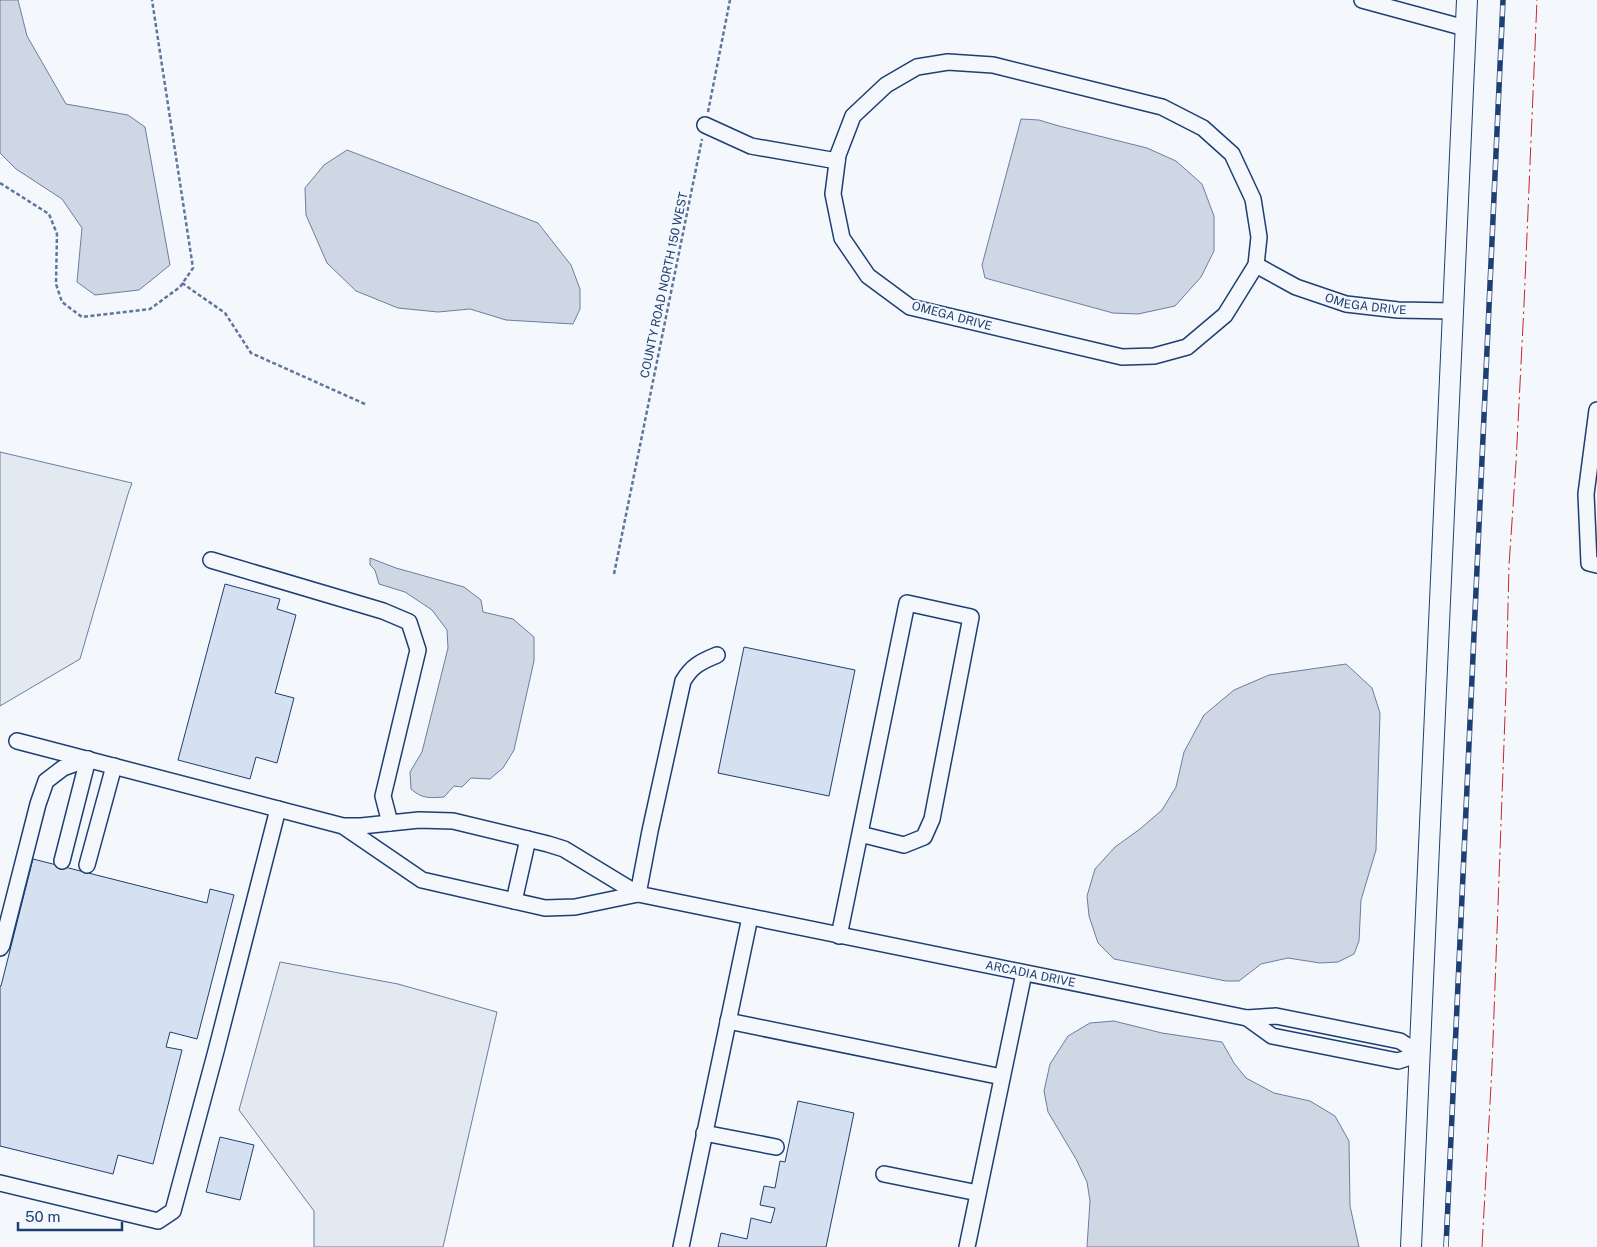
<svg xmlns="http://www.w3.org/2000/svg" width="1597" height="1247" font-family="'Public Sans',sans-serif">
  <rect width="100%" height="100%" fill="#f4f7fb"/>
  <path fill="#e3e9f0" stroke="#687fa3" d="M 0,452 L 132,483 L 128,494 L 80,659 L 0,706 Z
    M 280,962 L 398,984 L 497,1012 L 443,1247 L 314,1247 L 314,1211 L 239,1110 Z"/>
  <path fill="#cfd7e4" stroke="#687fa3" d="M 0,0 L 18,0 L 27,36 L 66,104 L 128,115 L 145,127 L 170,265 L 139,290 L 95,295 L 77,282 L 82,228 L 62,199 L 16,169 L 0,153 Z
    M 1021,119 L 1039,120 L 1059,126 L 1147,148 L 1176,161 L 1202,184 L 1214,216 L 1214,251 L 1201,277 L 1175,306 L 1138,314 L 1113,313 L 985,278 L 982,265 Z
    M 347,150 L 538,223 L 571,265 L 580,289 L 580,309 L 573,324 L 506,320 L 470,309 L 438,312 L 398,308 L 356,291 L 327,263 L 306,215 L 305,188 L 324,165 Z
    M 370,558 L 396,568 L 464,587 L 481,600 L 483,612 L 513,619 L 534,637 L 534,661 L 514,750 L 503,768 L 490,779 L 471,778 L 462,787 L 454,786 L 444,797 C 430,798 422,799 411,789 L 410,772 L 422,752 L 448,648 L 447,630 L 432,610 L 405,592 L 379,584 L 375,570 L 370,565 Z
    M 1346,664 L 1372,688 L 1380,713 L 1376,850 L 1361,900 L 1359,941 L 1354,954 L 1338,962 L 1320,963 L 1288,958 L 1261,964 L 1239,981 L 1226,981 L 1114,959 L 1098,943 L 1089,916 L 1087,896 L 1095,869 L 1115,847 L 1140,829 L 1162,810 L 1176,787 L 1184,752 L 1204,715 L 1234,690 L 1269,675 Z
    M 1114,1021 L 1162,1033 L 1222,1042 L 1234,1063 L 1246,1078 L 1274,1093 L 1310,1101 L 1335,1116 L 1349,1141 L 1350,1206 L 1359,1247 L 1087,1247 L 1090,1201 L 1087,1182 L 1076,1159 L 1048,1112 L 1044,1091 L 1050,1064 L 1068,1036 L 1090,1023 Z"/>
  <path fill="#d5e0f0" stroke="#1d3f73" d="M 225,584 L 280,599 L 277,609 L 296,615 L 275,693 L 294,698 L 277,763 L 256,757 L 250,779 L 178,760 Z
    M 744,647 L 855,670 L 829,796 L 718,773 Z
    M 33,859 L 207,903 L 210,889 L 234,895 L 197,1039 L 170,1032 L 166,1047 L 182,1050 L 153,1164 L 118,1155 L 113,1174 L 0,1146 L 0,986 L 1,986 Z
    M 798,1101 L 854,1113 L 826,1247 L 718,1247 L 721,1233 L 747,1239 L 751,1218 L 771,1223 L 775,1208 L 760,1205 L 764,1186 L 775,1188 L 780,1161 L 785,1162 Z
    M 220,1137 L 254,1145 L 240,1200 L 206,1192 Z"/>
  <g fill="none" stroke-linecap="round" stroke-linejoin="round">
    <defs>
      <g id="minor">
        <path d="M 1362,0 L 1465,28"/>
        <path d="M 948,62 L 993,65 L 1162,107 L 1203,128 L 1232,154 L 1253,199 L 1259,237 L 1256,265 L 1225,315 L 1187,347 L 1154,356 L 1122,357 L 910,307 L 868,276 L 842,238 L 833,194 L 838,155 L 853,116 L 886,85 L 917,67 Z"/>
        <path d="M 705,125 L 751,146 L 837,161"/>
        <path id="s1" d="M 1256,265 L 1296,287 L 1346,304 L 1398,310 L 1453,311"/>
        <path d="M 1597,410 L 1586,494 L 1589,563 L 1597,565"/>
        <path d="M 211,560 L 383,611 L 409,622 L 418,650 L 383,796 L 390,823"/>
        <path id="s2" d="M 717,655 C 700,662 692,666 683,681 L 650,831 L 638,894 L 1247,1018 L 1272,1036 L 1398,1061 L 1420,1054"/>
        <path d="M 17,741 L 343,826 L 361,826 L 419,820 L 453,821 L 548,844 L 564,849 L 638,894 L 575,907 L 545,908 L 422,880 L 343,826"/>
        <path d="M 62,861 L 88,759"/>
        <path d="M 87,865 L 114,766"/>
        <path d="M 514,901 L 528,839"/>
        <path d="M 839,936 L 907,603 L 971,617 L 932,819 L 924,837 L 904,845 L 860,834"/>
        <path d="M 0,948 L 2,945 L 38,804 L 46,781 L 63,768 L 88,759"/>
        <path d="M 1247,1018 L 1276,1016 L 1400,1041 L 1420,1054"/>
        <path d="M 728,1021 L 1002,1077"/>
        <path d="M 704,1133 L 776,1147"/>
        <path d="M 884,1174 L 978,1193"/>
        <path d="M 0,1183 L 158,1221 L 173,1211 L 216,1051 L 278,809"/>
        <path d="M 681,1247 L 750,917"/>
        <path d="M 967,1247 L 1024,973"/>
      </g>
      <path id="major" d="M 1411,1247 L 1467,0"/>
    </defs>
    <use href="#minor" stroke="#1d3f73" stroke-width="18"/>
    <use href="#major" stroke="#1d3f73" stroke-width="22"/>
    <path stroke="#5e769c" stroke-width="2.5" stroke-dasharray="4 2.5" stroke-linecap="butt" d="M 708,112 L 730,0
      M 0,183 L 49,214 L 57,234 L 56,284 L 62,302 L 82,317 L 150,309 L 180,287 L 193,268 L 152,0
      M 182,283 L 225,313 L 251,353 L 365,404
      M 614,574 L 702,139"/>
    <use href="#minor" stroke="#f4f7fb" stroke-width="15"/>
    <use href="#major" stroke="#f4f7fb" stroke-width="20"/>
    <defs>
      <path id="rail" d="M 1446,1247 L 1503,0"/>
    </defs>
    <use href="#rail" stroke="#1d3f73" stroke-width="5.5"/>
    <use href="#rail" stroke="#f4f7fb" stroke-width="4" stroke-dasharray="11" stroke-linecap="butt"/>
    <path stroke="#c62828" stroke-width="1" stroke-dasharray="18 4 2.5 4" stroke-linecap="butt" d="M 1482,1247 L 1492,1067 L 1506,689 L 1509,565 L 1516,463 L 1524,305 L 1537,0"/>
  </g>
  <g text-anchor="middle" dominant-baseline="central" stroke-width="4" stroke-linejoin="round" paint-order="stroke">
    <g font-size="12" fill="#1d3f73" stroke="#f4f7fb">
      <text transform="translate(664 285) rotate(-78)">COUNTY ROAD NORTH 150 WEST</text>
      <text stroke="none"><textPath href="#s1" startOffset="118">OMEGA DRIVE</textPath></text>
      <text transform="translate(952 316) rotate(15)">OMEGA DRIVE</text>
      <text stroke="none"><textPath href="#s2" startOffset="662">ARCADIA DRIVE</textPath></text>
    </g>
  </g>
  <path d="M18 1222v8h104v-8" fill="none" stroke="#1d3f73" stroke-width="2.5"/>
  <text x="25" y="1222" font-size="15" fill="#1d3f73" stroke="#f4f7fb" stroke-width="4" paint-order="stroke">50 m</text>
</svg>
